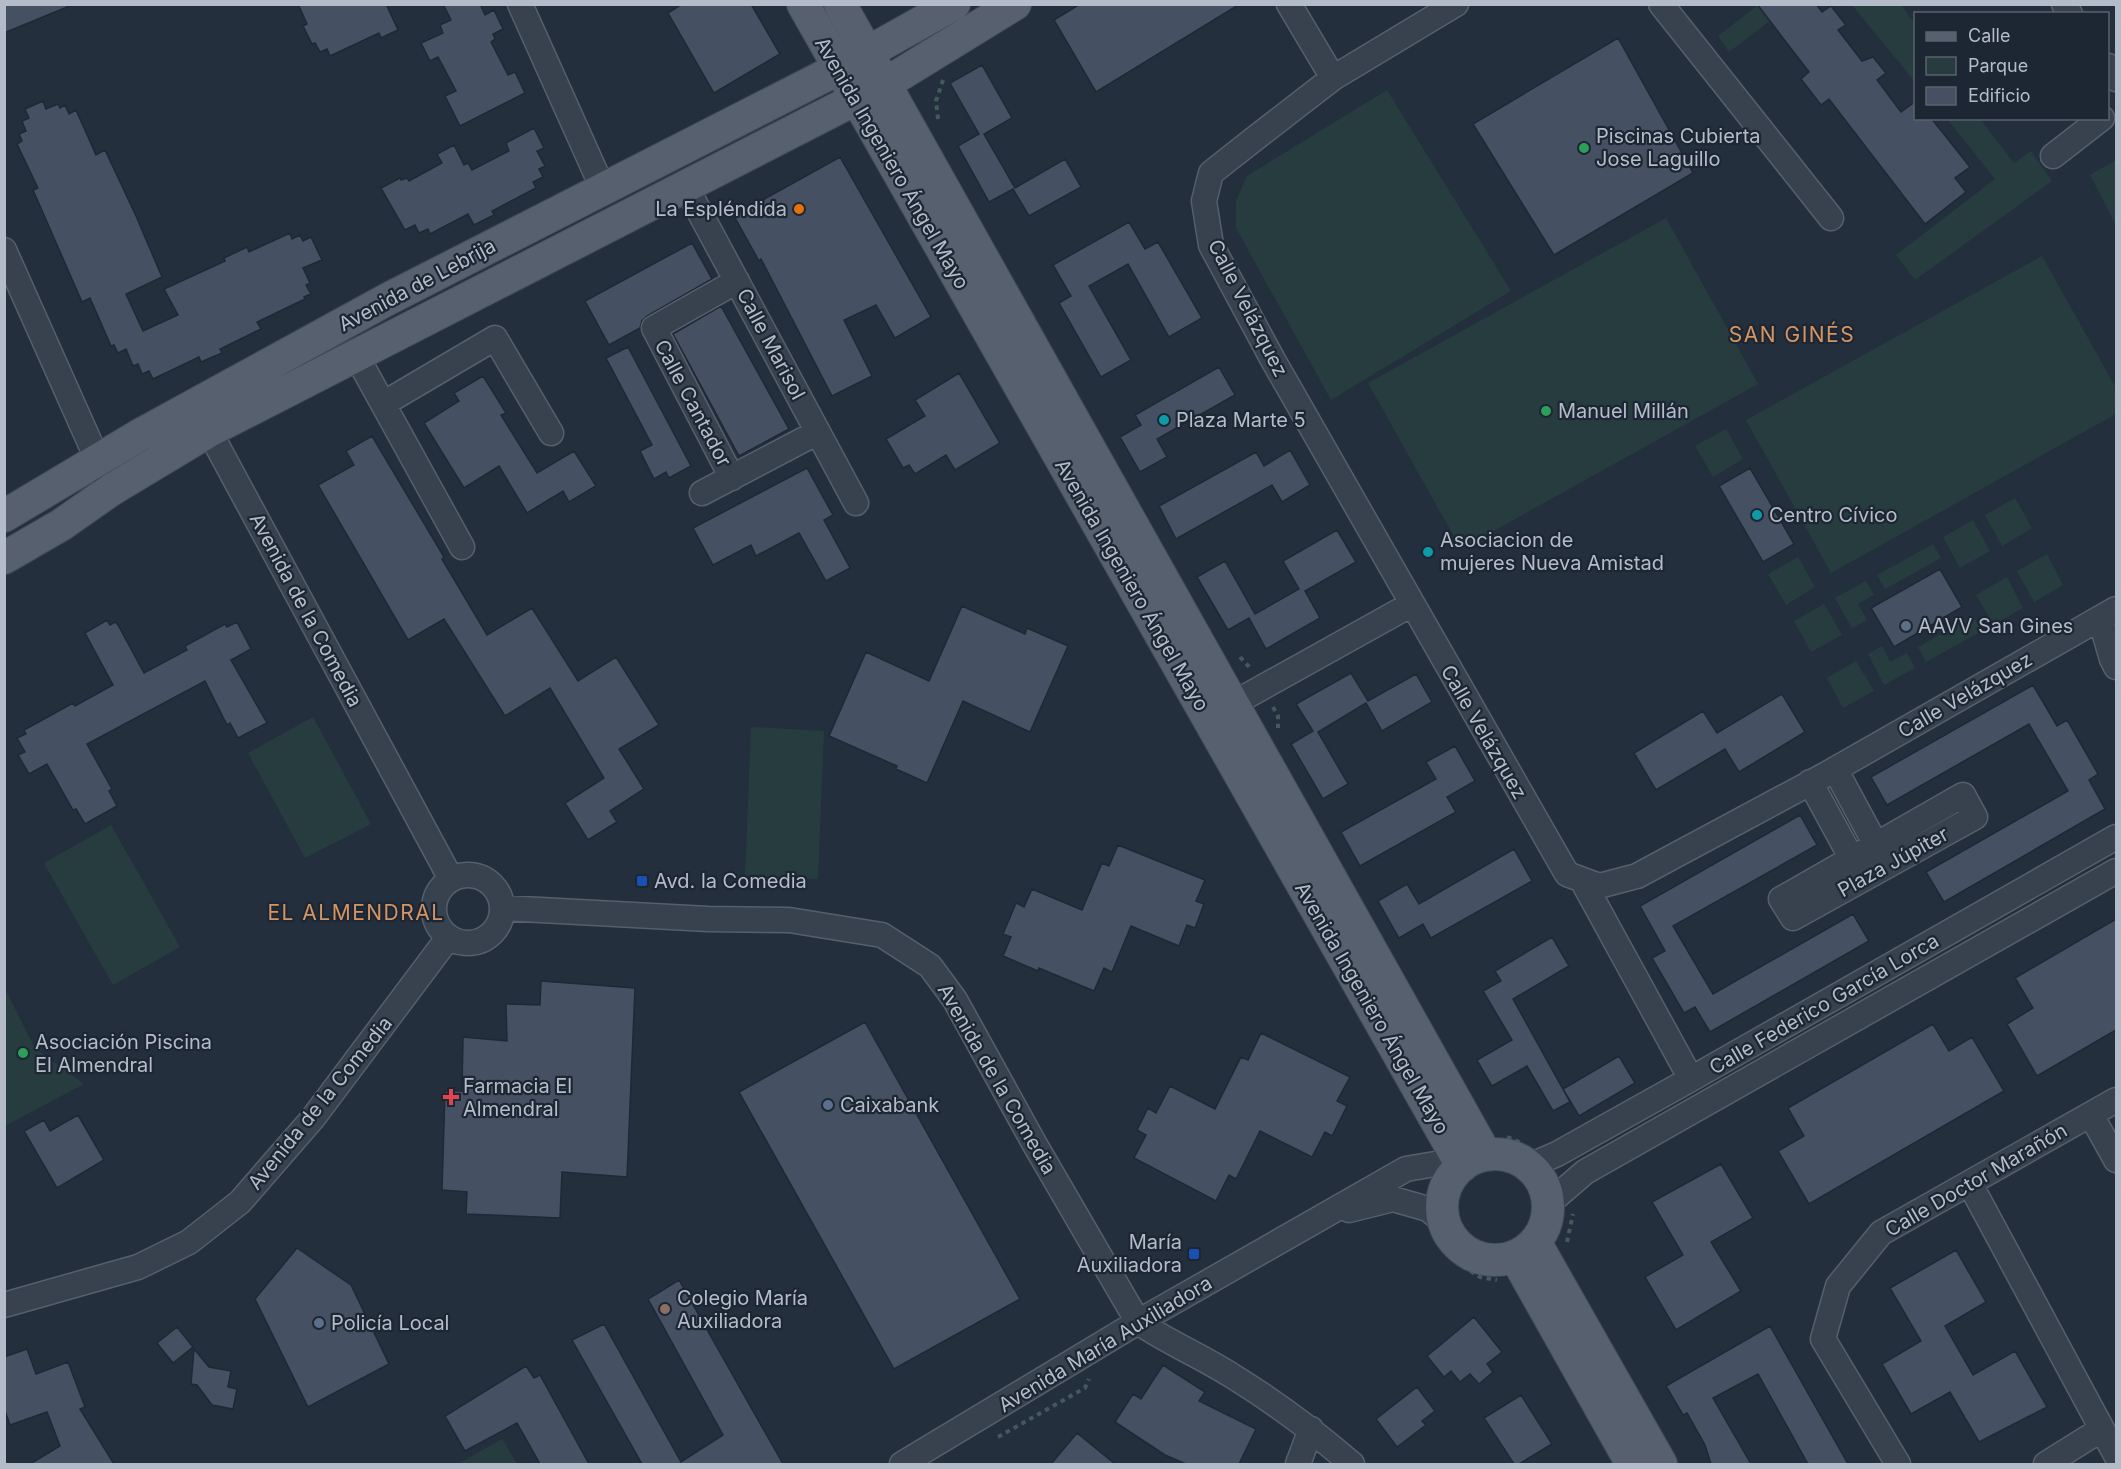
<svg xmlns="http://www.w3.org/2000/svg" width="2121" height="1469" font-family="Inter,sans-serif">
  <rect width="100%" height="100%" fill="#242f3e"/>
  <path fill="#263c3f" d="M 1758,5 L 1791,5 L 1729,52 L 1718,36 Z
    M 1852,5 L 1901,5 L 1915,24 L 1915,82 Z
    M 1387,90 L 1511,291 L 1331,400 L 1236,228 L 1236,201 L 1247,176 Z
    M 1947,119 L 1980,119 L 2014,163 L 2031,151 L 2052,181 L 1915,280 L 1896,255 L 1995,179 Z
    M 2116,160 L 2116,225 L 2090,175 Z
    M 1666,218 L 1758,384 L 1461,549 L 1368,383 Z
    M 2042,256 L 2116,388 L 2116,414 L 1831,573 L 1746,420 Z
    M 1726,429 L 1743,459 L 1713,477 L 1695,446 Z
    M 2015,498 L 2032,528 L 2002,546 L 1985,515 Z
    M 1973,520 L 1990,551 L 1960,568 L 1943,537 Z
    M 1933,544 L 1941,558 L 1885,589 L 1877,575 Z
    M 2047,554 L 2063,585 L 2034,602 L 2017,571 Z
    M 1798,557 L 1815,587 L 1786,605 L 1768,574 Z
    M 2007,577 L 2023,608 L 1994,625 L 1976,595 Z
    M 1866,581 L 1874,595 L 1858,604 L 1867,620 L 1852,628 L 1835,598 Z
    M 1824,604 L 1842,635 L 1811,652 L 1794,621 Z
    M 1973,616 L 1982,631 L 1926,662 L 1918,647 Z
    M 1882,646 L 1890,662 L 1907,653 L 1915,668 L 1884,685 L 1868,654 Z
    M 1856,661 L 1874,691 L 1843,708 L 1827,678 Z
    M 313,717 L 371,824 L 305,858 L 248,753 Z
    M 751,727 L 824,731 L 818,879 L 745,876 Z
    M 111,825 L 180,947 L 113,985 L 44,863 Z
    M 4,987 L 35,1048 L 84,1084 L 5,1126 Z
    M 502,1439 L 517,1464 L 458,1464 Z"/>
  <path fill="#455162" stroke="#1f2835" stroke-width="1.5" d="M 4,4 L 72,4 L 72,5 L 4,33 Z
    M 298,4 L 386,4 L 398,30 L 381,38 L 379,33 L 330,56 L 327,49 L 320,52 L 315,43 L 312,44 L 303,26 L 307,24 Z
    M 443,4 L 480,4 L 485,15 L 494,10 L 503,29 L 493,34 L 495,39 L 491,42 L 508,75 L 515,72 L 525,93 L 460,126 L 445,96 L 456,91 L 438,57 L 430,61 L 421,43 L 443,33 L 440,25 L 451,20 Z
    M 682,4 L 751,4 L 780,54 L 714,93 L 668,13 Z
    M 1080,4 L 1240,4 L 1096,92 L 1054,20 Z
    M 1757,4 L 1816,4 L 1822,12 L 1831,6 L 1846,25 L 1838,30 L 1862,61 L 1873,57 L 1886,73 L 1877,80 L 1901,112 L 1916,101 L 1916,118 L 1931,118 L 1970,167 L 1955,178 L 1966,192 L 1925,224 L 1829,99 L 1821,105 L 1801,79 L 1809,72 Z
    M 1618,38 L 1693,173 L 1554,255 L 1473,124 Z
    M 982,65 L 1012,118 L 984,134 L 1015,188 L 1065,159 L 1081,187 L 1029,216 L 1013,189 L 989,202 L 958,146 L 979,134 L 950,83 Z
    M 43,101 L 46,109 L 58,104 L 60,108 L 65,105 L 69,114 L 76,110 L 96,155 L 105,150 L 136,216 L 162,277 L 126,294 L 143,331 L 178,315 L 164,289 L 225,261 L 224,258 L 247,247 L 249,252 L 290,233 L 292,239 L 300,235 L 303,241 L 311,237 L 322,260 L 303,268 L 310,283 L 306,285 L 311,294 L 304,297 L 305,299 L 257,322 L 261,329 L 220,349 L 222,353 L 201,362 L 199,357 L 153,379 L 149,371 L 142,374 L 138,364 L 133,366 L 126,349 L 118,353 L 114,345 L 111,346 L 90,298 L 82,302 L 33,190 L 38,188 L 17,144 L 22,141 L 19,134 L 26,131 L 22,121 L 29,118 L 25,109 Z
    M 534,128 L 544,148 L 537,151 L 545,166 L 539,169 L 543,177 L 533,182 L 536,188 L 492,211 L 494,215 L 474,225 L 468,214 L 430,234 L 428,229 L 419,233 L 415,225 L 405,230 L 381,188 L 400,178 L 401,180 L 407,178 L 409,181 L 442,163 L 437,154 L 454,145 L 464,165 L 468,163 L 472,170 L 509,151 L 506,143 Z
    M 840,157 L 931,317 L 895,338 L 876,305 L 844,320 L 872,376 L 832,396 L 761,259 L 759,261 L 734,216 Z
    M 1129,222 L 1145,249 L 1158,242 L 1202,318 L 1169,337 L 1128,264 L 1089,286 L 1131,360 L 1101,377 L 1059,303 L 1071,296 L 1053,265 Z
    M 692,243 L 712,279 L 647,316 L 642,321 L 640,328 L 609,345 L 585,301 Z
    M 721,306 L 789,429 L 739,456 L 673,334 Z
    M 628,347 L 691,466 L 669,478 L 666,472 L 654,479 L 640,451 L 652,445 L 606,358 Z
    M 1219,367 L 1235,395 L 1157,439 L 1167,457 L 1140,472 L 1120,437 L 1141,425 L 1135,415 Z
    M 959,373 L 1000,443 L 955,470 L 946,455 L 915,474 L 909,465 L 903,468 L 886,439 L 925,416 L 915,400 Z
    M 483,376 L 506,413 L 501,415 L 537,473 L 574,451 L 596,486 L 569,502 L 563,491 L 527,513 L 499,466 L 464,488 L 424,423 L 459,401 L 454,393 Z
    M 372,436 L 444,557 L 442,559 L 487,635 L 532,608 L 578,681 L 616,657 L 659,725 L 619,749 L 644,789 L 610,811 L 617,822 L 588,840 L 565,803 L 604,778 L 550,688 L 505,716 L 444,619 L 408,640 L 318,485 L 354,465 L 346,451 Z
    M 1290,450 L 1310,485 L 1282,502 L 1272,485 L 1176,539 L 1159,506 L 1256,452 L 1264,466 Z
    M 807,468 L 833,515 L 824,520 L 850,568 L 826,581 L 799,533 L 756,556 L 751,545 L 713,565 L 693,528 Z
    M 1750,468 L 1794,544 L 1763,562 L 1719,486 Z
    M 1337,530 L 1356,562 L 1305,591 L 1320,618 L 1266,649 L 1249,618 L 1228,630 L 1197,577 L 1225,561 L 1255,614 L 1299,589 L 1283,561 Z
    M 1940,569 L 1962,607 L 1894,647 L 1871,608 Z
    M 962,606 L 1025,634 L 1027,628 L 1068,646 L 1030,732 L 963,701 L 927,783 L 896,769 L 897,766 L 829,736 L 866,652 L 929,681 Z
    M 107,620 L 110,625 L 115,622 L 118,625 L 144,673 L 187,650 L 185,646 L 225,624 L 227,627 L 237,622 L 251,649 L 231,660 L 267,723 L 238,738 L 230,723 L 227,725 L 205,681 L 87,744 L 112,789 L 109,791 L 117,806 L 85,824 L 76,809 L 73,810 L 47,764 L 29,774 L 18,755 L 25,752 L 17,738 L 26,734 L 24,730 L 73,703 L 75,706 L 113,685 L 85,633 Z
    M 1351,673 L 1368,701 L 1416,674 L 1432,702 L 1382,731 L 1366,703 L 1318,732 L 1348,784 L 1323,799 L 1291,744 L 1313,731 L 1296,704 Z
    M 2033,685 L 2057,726 L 2067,720 L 2098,774 L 2089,780 L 2105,809 L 1944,902 L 1926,872 L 2068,791 L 2029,724 L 1887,805 L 1871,777 Z
    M 1782,694 L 1805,732 L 1739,772 L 1725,749 L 1656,790 L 1634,753 L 1703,711 L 1717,733 Z
    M 1455,746 L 1475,781 L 1447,797 L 1456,812 L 1360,866 L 1341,832 L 1436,779 L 1426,762 Z
    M 1800,815 L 1817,845 L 1673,926 L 1713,994 L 1853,914 L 1869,941 L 1710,1032 L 1695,1007 L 1684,1013 L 1652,958 L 1665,951 L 1640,906 Z
    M 1118,845 L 1205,880 L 1196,901 L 1204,904 L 1195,928 L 1187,925 L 1179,946 L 1131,926 L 1112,972 L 1104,968 L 1094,991 L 1039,968 L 1038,971 L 1003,956 L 1011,937 L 1003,934 L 1016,903 L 1024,907 L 1032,889 L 1082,910 L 1102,863 L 1109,866 Z
    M 1514,849 L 1532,881 L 1431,938 L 1423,924 L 1399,938 L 1378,901 L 1407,884 L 1419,904 Z
    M 2116,919 L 2116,1030 L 2037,1076 L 2007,1024 L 2033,1008 L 2015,978 Z
    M 1552,937 L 1569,966 L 1513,999 L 1570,1102 L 1553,1111 L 1527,1066 L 1492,1086 L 1477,1060 L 1512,1040 L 1483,991 L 1501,981 L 1495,971 Z
    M 541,981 L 635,988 L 627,1177 L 562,1172 L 560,1218 L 466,1214 L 467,1192 L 442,1190 L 445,1091 L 462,1091 L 463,1037 L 507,1041 L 506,1004 L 540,1005 Z
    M 865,1022 L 1020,1299 L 894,1369 L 739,1092 Z
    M 1933,1024 L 1949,1051 L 1972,1037 L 2004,1091 L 1809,1204 L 1778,1151 L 1804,1136 L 1788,1108 Z
    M 1261,1033 L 1350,1077 L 1337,1101 L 1347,1106 L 1332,1136 L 1325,1132 L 1312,1157 L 1260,1131 L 1236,1179 L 1229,1175 L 1216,1201 L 1134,1158 L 1146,1135 L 1137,1130 L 1148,1108 L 1156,1113 L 1170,1086 L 1215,1109 L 1241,1057 L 1248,1060 Z
    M 1619,1056 L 1635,1083 L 1579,1116 L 1563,1089 Z
    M 78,1115 L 104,1160 L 57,1188 L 24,1131 L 44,1120 L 50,1131 Z
    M 1721,1164 L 1753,1218 L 1711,1242 L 1741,1291 L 1676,1330 L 1645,1277 L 1683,1255 L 1652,1202 Z
    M 297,1248 L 351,1285 L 389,1364 L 308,1407 L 255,1299 Z
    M 1956,1250 L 1986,1302 L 1945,1326 L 1973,1375 L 2015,1351 L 2047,1407 L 1979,1442 L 1950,1392 L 1911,1414 L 1882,1364 L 1921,1341 L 1890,1288 Z
    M 679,1280 L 783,1464 L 642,1464 L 572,1340 L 604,1324 L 681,1462 L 723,1435 L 648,1299 Z
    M 1474,1317 L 1502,1352 L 1487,1364 L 1493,1372 L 1479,1384 L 1470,1374 L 1460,1382 L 1451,1371 L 1444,1377 L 1427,1356 Z
    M 1770,1326 L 1848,1464 L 1808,1464 L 1758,1374 L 1713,1398 L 1751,1464 L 1711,1464 L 1705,1445 L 1687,1413 L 1683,1415 L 1666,1386 Z
    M 177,1327 L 193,1347 L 173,1363 L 157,1343 Z
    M 27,1349 L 36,1374 L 68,1362 L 85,1407 L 80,1409 L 114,1464 L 30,1464 L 60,1446 L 47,1412 L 10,1425 L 4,1408 L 4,1357 Z
    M 194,1349 L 209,1367 L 231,1371 L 228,1387 L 237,1389 L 233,1409 L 212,1405 L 197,1385 L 191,1384 Z
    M 1163,1365 L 1205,1392 L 1199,1401 L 1256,1429 L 1239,1464 L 1186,1464 L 1165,1455 L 1115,1422 L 1133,1394 L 1141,1399 Z
    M 526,1366 L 534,1378 L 540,1375 L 589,1464 L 540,1464 L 517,1423 L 465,1451 L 445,1416 Z
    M 1417,1387 L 1435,1411 L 1422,1421 L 1426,1425 L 1397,1447 L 1376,1419 Z
    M 1521,1395 L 1552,1444 L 1519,1464 L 1514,1464 L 1484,1418 Z
    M 1077,1433 L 1115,1464 L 1051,1464 Z"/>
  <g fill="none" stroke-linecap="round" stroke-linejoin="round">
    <defs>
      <path id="minor" d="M 520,4 L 603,189
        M 1289,4 L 1333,78
        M 1456,4 L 1333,78 L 1258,136 L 1211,173 L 1204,201 L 1211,245 L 1273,360 L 1567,874 L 1599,886 L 1637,876 L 1825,775 L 2116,609
        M 1661,4 L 1831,218
        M 2064,4 L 2070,14
        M 2108,66 L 2116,79
        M 2053,156 L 2102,118
        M 685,185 L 856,503
        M 4,250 L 111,490
        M 356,355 L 462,547
        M 383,404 L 495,338 L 551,433
        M 201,416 L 451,879
        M 732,478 L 654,328 L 737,281
        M 702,493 L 818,432
        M 2100,618 L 2112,659 L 2116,667
        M 1220,711 L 1412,604
        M 1835,769 L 1876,845
        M 1810,782 L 1852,859
        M 1963,795 L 1975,817 L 1793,918 L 1781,899 Z
        M434 909a34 34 0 1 1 68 0a34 34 0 1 1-68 0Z
        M 1582,880 L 1691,1079
        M 502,908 L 708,919 L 789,920 L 882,935 L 930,966 L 955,1000 L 1034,1143 L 1138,1322 C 1169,1343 1203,1357 1234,1377 C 1276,1403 1315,1432 1352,1464
        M 2091,1115 L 2116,1160
        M 1529,1166 L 1557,1154 L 1691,1079 L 2116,837
        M 1970,1184 L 2116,1455
        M 1548,1204 L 1585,1172 L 2116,871
        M 1349,1210 L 1393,1199 L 1428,1209 L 1445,1223
        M 4,1305 L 138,1267 L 189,1242 L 240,1202 L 313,1118 L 448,938
        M 902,1464 L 1138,1322 L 1406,1169 L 1441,1163 L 1462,1166
        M 1298,1464 L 1311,1429
        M 1898,1464 L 1823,1339 L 1838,1286 L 1881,1233 L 2116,1100
        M 2046,1464 L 2102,1429"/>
      <path id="major" d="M 803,4 L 1462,1166
        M 840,4 L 1486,1155
        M 4,516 L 138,436 L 388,299 L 838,69 L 954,4
        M 4,558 L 61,525 L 111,490 L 209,431 L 885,84 L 1015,4
        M1442 1207a53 53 0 1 1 106 0a53 53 0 1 1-106 0Z
        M 1535,1242 L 1661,1464
        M 1515,1256 L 1632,1464"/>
    </defs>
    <use href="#minor" stroke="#565f6c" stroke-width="27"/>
    <use href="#major" stroke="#414a57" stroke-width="34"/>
    <path stroke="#44595c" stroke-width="4" stroke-dasharray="4.5 4.5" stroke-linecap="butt" d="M 938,119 L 936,101 L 943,80
      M 1240,657 L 1251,669
      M 1273,707 L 1278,716 L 1278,728
      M 1507,1137 L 1522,1143
      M 1567,1242 L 1573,1214
      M 1445,1246 L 1462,1266 L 1480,1277 L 1497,1280
      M 998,1437 L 1085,1388 L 1089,1379"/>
    <use href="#minor" stroke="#38414e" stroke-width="24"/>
    <use href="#major" stroke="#56606e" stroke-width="32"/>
  </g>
  <g fill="#2e9e5b" stroke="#1d2633" stroke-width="2">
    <circle cx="1584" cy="148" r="6"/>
    <circle cx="1546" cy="411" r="6"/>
    <circle cx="23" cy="1053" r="6"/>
  </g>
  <circle fill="#e8710a" stroke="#1d2633" stroke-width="2" cx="799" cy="209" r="6"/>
  <g fill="#0f9aa8" stroke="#1d2633" stroke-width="2">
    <circle cx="1164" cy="420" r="6"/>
    <circle cx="1757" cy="515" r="6"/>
    <circle cx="1428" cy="552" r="6"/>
  </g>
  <g fill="#5c6f8a" stroke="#1d2633" stroke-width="2">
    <circle cx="1906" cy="626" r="6"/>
    <circle cx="828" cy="1105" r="6"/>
    <circle cx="319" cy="1323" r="6"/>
  </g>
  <g fill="#1a4fb4" stroke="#1d2633" stroke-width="2">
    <rect x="636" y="875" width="12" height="12" rx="3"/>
    <rect x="1188" y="1248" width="12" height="12" rx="3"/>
  </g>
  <path fill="#e0444e" stroke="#1d2633" stroke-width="2" d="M448 1088h6v6h6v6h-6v6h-6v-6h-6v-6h6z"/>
  <circle fill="#8d6e63" stroke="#1d2633" stroke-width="2" cx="665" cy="1309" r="6"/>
  <g text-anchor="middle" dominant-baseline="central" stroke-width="4.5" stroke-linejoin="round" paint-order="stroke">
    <g font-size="20" fill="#b4bcc9" stroke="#1d2633" text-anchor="start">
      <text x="1596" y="136">Piscinas Cubierta<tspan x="1596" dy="23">Jose Laguillo</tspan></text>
      <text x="787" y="209" text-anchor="end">La Espléndida</text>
      <text x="1558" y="411">Manuel Millán</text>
      <text x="1176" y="420">Plaza Marte 5</text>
      <text x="1769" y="515">Centro Cívico</text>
      <text x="1440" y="540">Asociacion de<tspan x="1440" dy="23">mujeres Nueva Amistad</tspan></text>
      <text x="1918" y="626">AAVV San Gines</text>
      <text x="654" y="881">Avd. la Comedia</text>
      <text x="35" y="1042">Asociación Piscina<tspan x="35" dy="23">El Almendral</tspan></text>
      <text x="463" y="1086">Farmacia El<tspan x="463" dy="23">Almendral</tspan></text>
      <text x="840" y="1105">Caixabank</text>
      <text x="1182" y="1242" text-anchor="end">María<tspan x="1182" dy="23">Auxiliadora</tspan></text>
      <text x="677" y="1298">Colegio María<tspan x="677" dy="23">Auxiliadora</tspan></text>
      <text x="331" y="1323">Policía Local</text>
    </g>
    <g font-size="20" fill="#b4bcc9" stroke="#1d2633">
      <text transform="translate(892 163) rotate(60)">Avenida Ingeniero Ángel Mayo</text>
      <text transform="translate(417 285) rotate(-28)">Avenida de Lebrija</text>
      <text transform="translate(1248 308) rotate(63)">Calle Velázquez</text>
      <text transform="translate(771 344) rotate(62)">Calle Marisol</text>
      <text transform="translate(693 403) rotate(62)">Calle Cantador</text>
      <text transform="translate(1132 585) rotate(60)">Avenida Ingeniero Ángel Mayo</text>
      <text transform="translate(306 610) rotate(62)">Avenida de la Comedia</text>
      <text transform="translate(1965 695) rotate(-30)">Calle Velázquez</text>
      <text transform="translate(1484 732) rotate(60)">Calle Velázquez</text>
      <text transform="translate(1893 862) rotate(-29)">Plaza Júpiter</text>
      <text transform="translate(1824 1004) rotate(-30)">Calle Federico García Lorca</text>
      <text transform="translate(1372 1008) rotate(60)">Avenida Ingeniero Ángel Mayo</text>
      <text transform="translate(997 1079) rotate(60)">Avenida de la Comedia</text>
      <text transform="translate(320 1103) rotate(-51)">Avenida de la Comedia</text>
      <text transform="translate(1976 1180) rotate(-30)">Calle Doctor Marañón</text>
      <text transform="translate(1105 1344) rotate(-31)">Avenida María Auxiliadora</text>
    </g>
    <g font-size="21" letter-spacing="1.5" fill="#d59563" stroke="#1d2633">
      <text x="1792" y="334">SAN GINÉS</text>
      <text x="356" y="912">EL ALMENDRAL</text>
    </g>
  </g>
  <rect width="2121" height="1469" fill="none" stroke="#b4bcc9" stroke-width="12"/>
  <rect x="1914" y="12" width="195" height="108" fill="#1d2633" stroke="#59626f" stroke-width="1.5"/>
  <rect x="1926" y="32" width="30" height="9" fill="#56606e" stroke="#59626f" stroke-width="1.5"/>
  <text x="1968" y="42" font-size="18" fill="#b4bcc9">Calle</text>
  <rect x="1926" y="57" width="30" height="18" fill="#263c3f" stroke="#59626f" stroke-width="1.5"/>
  <text x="1968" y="72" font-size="18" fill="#b4bcc9">Parque</text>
  <rect x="1926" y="87" width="30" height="18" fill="#455162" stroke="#59626f" stroke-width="1.5"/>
  <text x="1968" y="102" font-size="18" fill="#b4bcc9">Edificio</text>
</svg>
